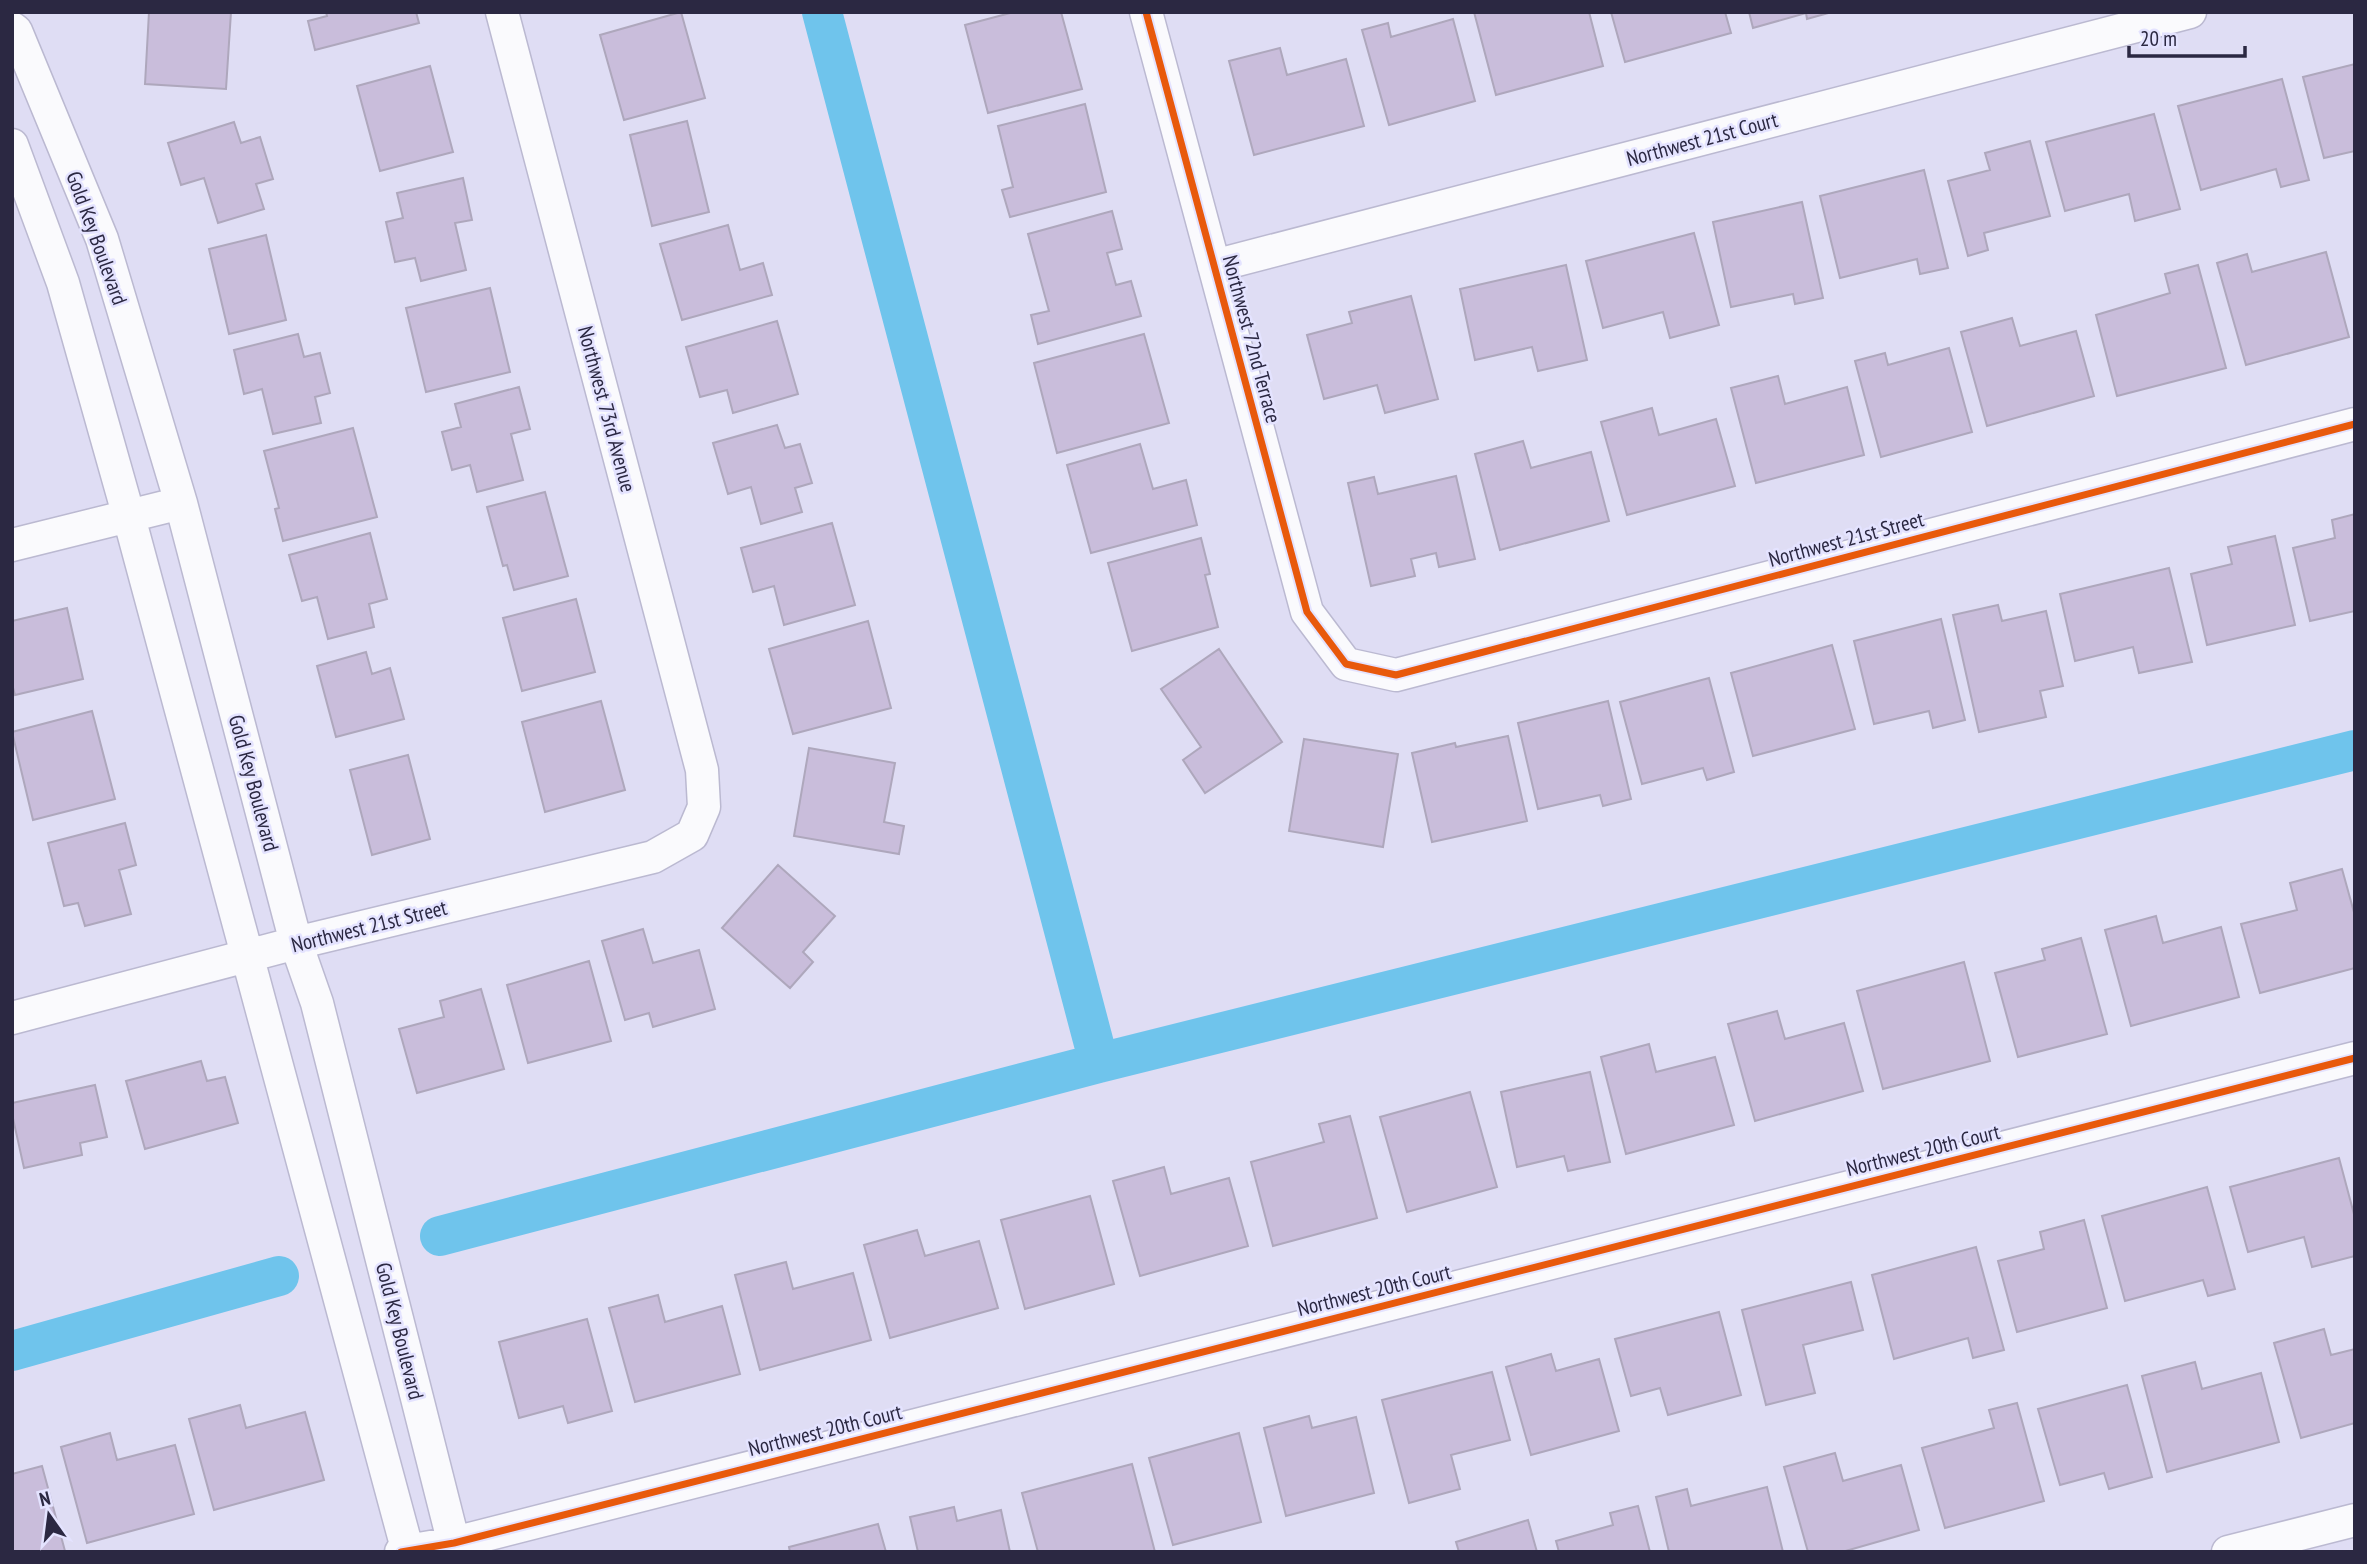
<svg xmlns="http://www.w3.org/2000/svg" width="2367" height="1564" font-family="'PT Sans Narrow',sans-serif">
  <rect width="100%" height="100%" fill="#dfddf4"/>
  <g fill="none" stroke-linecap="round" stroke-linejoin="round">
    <path stroke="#6fc4ec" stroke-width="40" d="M 822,12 L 1099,1063
      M 440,1236 L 1099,1063 L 2355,750
      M 12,1351 L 279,1276"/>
  </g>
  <path fill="#c9bddb" stroke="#aea7bc" stroke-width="2" d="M 149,12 L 231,12 L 226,89 L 145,84 Z
    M 326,12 L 416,12 L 419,23 L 315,50 L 308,21 L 327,16 Z
    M 681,12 L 705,98 L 624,120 L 600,35 Z
    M 1014,12 L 1061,12 L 1082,89 L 988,113 L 965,25 Z
    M 1474,12 L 1589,12 L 1603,66 L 1496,95 Z
    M 1611,12 L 1725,12 L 1731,33 L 1625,62 Z
    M 1749,12 L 1832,12 L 1807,19 L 1806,13 L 1753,28 Z
    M 1453,19 L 1475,101 L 1389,125 L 1362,30 L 1388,23 L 1391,37 Z
    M 1280,48 L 1287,75 L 1346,59 L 1364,126 L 1254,155 L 1229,61 Z
    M 2355,64 L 2355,151 L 2324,158 L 2303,77 Z
    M 430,66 L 453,152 L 380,171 L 357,86 Z
    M 2282,79 L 2309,180 L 2281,187 L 2276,169 L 2201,190 L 2178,106 Z
    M 1085,104 L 1106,192 L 1010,217 L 1002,190 L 1013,187 L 998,126 Z
    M 2154,114 L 2180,209 L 2135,221 L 2129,194 L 2065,211 L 2046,142 Z
    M 687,121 L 709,212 L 652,226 L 630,135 Z
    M 234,122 L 241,143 L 260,137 L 273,179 L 256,184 L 264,209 L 218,223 L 204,178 L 181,185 L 168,143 Z
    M 2030,141 L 2050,216 L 1984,233 L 1988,250 L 1968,256 L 1948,181 L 1990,170 L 1985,153 Z
    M 1924,170 L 1948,268 L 1920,274 L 1917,259 L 1840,278 L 1820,196 Z
    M 463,178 L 472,220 L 455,223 L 466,270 L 421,281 L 415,258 L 395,262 L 386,222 L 403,218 L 397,193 Z
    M 1802,202 L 1823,298 L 1795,304 L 1793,294 L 1731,307 L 1713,222 Z
    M 1112,211 L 1122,249 L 1107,253 L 1116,285 L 1131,281 L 1141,316 L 1038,344 L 1031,315 L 1049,311 L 1028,234 Z
    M 728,225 L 740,270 L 763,263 L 772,295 L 682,320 L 660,244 Z
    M 1694,233 L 1719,325 L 1670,338 L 1663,312 L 1603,328 L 1586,261 Z
    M 266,235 L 286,320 L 229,334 L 209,249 Z
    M 2326,252 L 2349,337 L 2246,365 L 2217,263 L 2247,254 L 2252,272 Z
    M 1566,265 L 1587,360 L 1538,371 L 1532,347 L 1475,360 L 1460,289 Z
    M 2198,265 L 2226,368 L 2117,396 L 2096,315 L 2170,293 L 2165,274 Z
    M 490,288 L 510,372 L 426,392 L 406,308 Z
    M 1411,296 L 1438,399 L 1385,413 L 1377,385 L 1324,399 L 1307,335 L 1352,323 L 1349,312 Z
    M 2012,318 L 2020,346 L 2076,331 L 2094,396 L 1987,426 L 1961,332 Z
    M 777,321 L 798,394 L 733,413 L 727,390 L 700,397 L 686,347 Z
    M 298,334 L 304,357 L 320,353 L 330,393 L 315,397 L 321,423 L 273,434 L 262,389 L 244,394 L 234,350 Z
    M 1144,334 L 1169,423 L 1057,453 L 1034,363 Z
    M 1949,348 L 1972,432 L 1881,457 L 1855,361 L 1885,353 L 1888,365 Z
    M 1778,376 L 1785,404 L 1847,387 L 1864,455 L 1756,483 L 1731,388 Z
    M 519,387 L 530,429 L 511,434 L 523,480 L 477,492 L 470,465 L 452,470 L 442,432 L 461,427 L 455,404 Z
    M 1652,408 L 1659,435 L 1716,419 L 1735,486 L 1627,515 L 1601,422 Z
    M 777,425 L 785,448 L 800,444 L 812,483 L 795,488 L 802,512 L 761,524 L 751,487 L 728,494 L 713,443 Z
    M 353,428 L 377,517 L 283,541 L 275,509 L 279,508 L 264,451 Z
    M 1523,441 L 1531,468 L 1591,452 L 1609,521 L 1500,550 L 1475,454 Z
    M 1140,444 L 1153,489 L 1186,480 L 1197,525 L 1091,553 L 1067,465 Z
    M 1456,476 L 1475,559 L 1439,567 L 1436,553 L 1411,559 L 1415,576 L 1371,586 L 1348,483 L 1374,477 L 1378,494 Z
    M 545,492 L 568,576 L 514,590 L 507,565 L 503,566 L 487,507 Z
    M 2355,514 L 2355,611 L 2310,621 L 2293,548 L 2335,538 L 2332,520 Z
    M 832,523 L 855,605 L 784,625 L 774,586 L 753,592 L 741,548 Z
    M 370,533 L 387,599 L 369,604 L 374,627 L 328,639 L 317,597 L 302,601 L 289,555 Z
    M 2275,536 L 2295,625 L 2207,645 L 2191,574 L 2232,564 L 2228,547 Z
    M 1201,538 L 1210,574 L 1205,575 L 1218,627 L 1132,651 L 1108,563 Z
    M 2169,568 L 2192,662 L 2139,673 L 2133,647 L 2075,661 L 2060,594 Z
    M 576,599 L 595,672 L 522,691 L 503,618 Z
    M 1998,605 L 2002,621 L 2046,611 L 2063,686 L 2040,691 L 2046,717 L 1979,732 L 1953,615 Z
    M 67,608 L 83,679 L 15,695 L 12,684 L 12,621 Z
    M 1941,619 L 1965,720 L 1933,728 L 1929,711 L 1874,724 L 1854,641 Z
    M 868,621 L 891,708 L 793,734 L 769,649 Z
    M 1832,645 L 1855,729 L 1753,756 L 1731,673 Z
    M 1219,649 L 1282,742 L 1205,793 L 1183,760 L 1201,747 L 1161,689 Z
    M 366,652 L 372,674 L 390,668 L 404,719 L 336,737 L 317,666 Z
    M 1709,678 L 1734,772 L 1707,780 L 1703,768 L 1642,784 L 1620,702 Z
    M 601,701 L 625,790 L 545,812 L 522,722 Z
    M 1608,701 L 1631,799 L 1603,806 L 1600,795 L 1538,809 L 1518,723 Z
    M 92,711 L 115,799 L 33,820 L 12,732 Z
    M 1508,736 L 1527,821 L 1432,842 L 1412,753 L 1455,743 L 1456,747 Z
    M 1304,739 L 1398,754 L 1383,847 L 1289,831 Z
    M 809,748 L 895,763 L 884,822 L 904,826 L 899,854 L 794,836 Z
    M 408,755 L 430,839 L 372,855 L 350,770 Z
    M 125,823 L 136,865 L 119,870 L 131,914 L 85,926 L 78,903 L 64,906 L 48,843 Z
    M 778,865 L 835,916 L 803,952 L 813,962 L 790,988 L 722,928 Z
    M 2342,869 L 2355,916 L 2355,968 L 2260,993 L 2241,924 L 2297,910 L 2290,883 Z
    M 2156,916 L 2163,943 L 2221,927 L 2239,997 L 2131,1026 L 2105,930 Z
    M 643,929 L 653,963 L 699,950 L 715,1009 L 653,1027 L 649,1013 L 625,1020 L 602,941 Z
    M 2081,938 L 2107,1034 L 2018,1057 L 1995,973 L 2045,960 L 2042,949 Z
    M 589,961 L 611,1041 L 528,1063 L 507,985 Z
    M 1964,962 L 1990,1061 L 1883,1089 L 1857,991 Z
    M 481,989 L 504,1069 L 417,1093 L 399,1029 L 444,1017 L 440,1001 Z
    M 1777,1011 L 1785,1039 L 1844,1023 L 1863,1091 L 1755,1121 L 1728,1024 Z
    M 1649,1044 L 1656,1072 L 1715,1057 L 1734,1125 L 1626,1154 L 1601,1057 Z
    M 201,1061 L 207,1081 L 225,1077 L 238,1123 L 145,1149 L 126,1081 Z
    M 1590,1072 L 1610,1162 L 1568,1171 L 1564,1156 L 1517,1167 L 1501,1092 Z
    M 95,1085 L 107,1137 L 80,1143 L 82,1155 L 24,1168 L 12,1114 L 12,1103 Z
    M 1470,1092 L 1497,1187 L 1407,1212 L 1380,1117 Z
    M 1350,1116 L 1377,1218 L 1273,1246 L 1251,1162 L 1324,1142 L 1319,1124 Z
    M 2339,1158 L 2355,1218 L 2355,1256 L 2312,1267 L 2304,1237 L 2248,1252 L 2230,1187 Z
    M 1164,1167 L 1171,1194 L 1229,1178 L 1248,1246 L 1140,1276 L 1113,1181 Z
    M 2207,1187 L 2235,1289 L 2208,1296 L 2203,1280 L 2125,1301 L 2102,1216 Z
    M 1090,1196 L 1114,1284 L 1025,1309 L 1001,1220 Z
    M 2084,1220 L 2107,1308 L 2017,1332 L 1998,1261 L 2044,1249 L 2040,1232 Z
    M 917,1230 L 925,1256 L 979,1241 L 998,1308 L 890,1338 L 864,1245 Z
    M 1976,1247 L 2004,1350 L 1973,1358 L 1968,1338 L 1894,1359 L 1872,1275 Z
    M 786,1262 L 793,1289 L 853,1273 L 871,1340 L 760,1370 L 735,1275 Z
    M 1851,1282 L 1863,1330 L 1803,1345 L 1815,1393 L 1766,1405 L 1742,1310 Z
    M 658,1295 L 665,1322 L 722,1306 L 740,1374 L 635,1402 L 609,1308 Z
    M 1719,1312 L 1741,1395 L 1668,1415 L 1660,1388 L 1631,1396 L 1615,1339 Z
    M 587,1319 L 612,1411 L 568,1423 L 563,1406 L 519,1418 L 499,1342 Z
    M 2324,1329 L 2331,1355 L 2355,1349 L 2355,1423 L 2301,1438 L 2274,1343 Z
    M 1551,1354 L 1556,1371 L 1599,1359 L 1619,1431 L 1531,1455 L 1506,1367 Z
    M 2195,1362 L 2202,1389 L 2261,1373 L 2279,1442 L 2167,1472 L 2142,1376 Z
    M 1492,1372 L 1510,1440 L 1451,1455 L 1460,1489 L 1409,1503 L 1382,1400 Z
    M 2127,1385 L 2152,1477 L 2109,1489 L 2104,1473 L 2060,1485 L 2038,1409 Z
    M 2017,1403 L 2044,1501 L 1945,1528 L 1922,1448 L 1994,1428 L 1989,1410 Z
    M 240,1405 L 246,1428 L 305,1412 L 324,1480 L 214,1510 L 189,1419 Z
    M 1309,1416 L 1312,1428 L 1356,1417 L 1374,1493 L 1286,1516 L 1264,1428 Z
    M 110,1433 L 117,1460 L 175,1445 L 194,1514 L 87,1543 L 61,1447 Z
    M 1239,1433 L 1261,1522 L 1173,1545 L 1149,1458 Z
    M 1835,1453 L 1843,1481 L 1901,1465 L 1919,1530 L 1842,1552 L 1808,1552 L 1784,1467 Z
    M 1132,1464 L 1155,1552 L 1038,1552 L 1022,1493 Z
    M 42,1466 L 65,1551 L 12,1552 L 12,1474 Z
    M 1767,1487 L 1783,1552 L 1669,1552 L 1656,1497 L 1687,1489 L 1691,1506 Z
    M 1638,1506 L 1650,1552 L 1559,1552 L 1556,1541 L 1613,1525 L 1610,1513 Z
    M 954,1507 L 957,1521 L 1001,1510 L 1010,1552 L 918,1552 L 910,1517 Z
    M 1528,1520 L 1537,1552 L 1459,1552 L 1456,1542 Z
    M 878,1524 L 886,1552 L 790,1552 L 789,1547 Z"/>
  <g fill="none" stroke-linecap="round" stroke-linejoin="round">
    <defs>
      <path id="minor" d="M 1146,12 L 1307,612 L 1346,664 L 1396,675 L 2355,424
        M 12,28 L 16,31 L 102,239 L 181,503 L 296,943 L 317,1003 L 456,1552
        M 12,145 L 63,283 L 129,517 L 408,1552
        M 1214,266 L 2190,12
        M 12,545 L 181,503
        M 12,1018 L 296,943 L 653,857 L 692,835 L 704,807 L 702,770 L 502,12
        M 401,1552 L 454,1543 L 2355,1058
        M 2228,1552 L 2355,1520"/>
    </defs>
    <use href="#minor" stroke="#bbb9d1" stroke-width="35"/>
    <use href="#minor" stroke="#fafafd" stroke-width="32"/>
    <defs>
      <path id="cycleway" d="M 1146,12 L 1307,612 L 1346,664 L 1396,675 L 2355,424
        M 401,1552 L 454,1543 L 2355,1058"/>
    </defs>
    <use href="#cycleway" stroke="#e4e3ff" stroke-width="11"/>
    <use href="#cycleway" stroke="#e8590c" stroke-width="7"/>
  </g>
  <g text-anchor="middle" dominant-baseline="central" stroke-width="5" stroke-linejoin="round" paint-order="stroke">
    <g font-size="21" fill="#2b2842" stroke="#e4e3ff">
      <text transform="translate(1702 139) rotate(-15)">Northwest 21st Court</text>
      <text transform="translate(97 238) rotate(70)">Gold Key Boulevard</text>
      <text transform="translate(1252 339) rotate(75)">Northwest 72nd Terrace</text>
      <text transform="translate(607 409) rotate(75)">Northwest 73rd Avenue</text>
      <text transform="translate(1846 539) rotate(-15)">Northwest 21st Street</text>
      <text transform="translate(254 783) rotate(75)">Gold Key Boulevard</text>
      <text transform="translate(369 926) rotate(-14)">Northwest 21st Street</text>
      <text transform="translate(1923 1150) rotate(-14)">Northwest 20th Court</text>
      <text transform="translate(1374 1290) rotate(-14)">Northwest 20th Court</text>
      <text transform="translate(400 1331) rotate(76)">Gold Key Boulevard</text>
      <text transform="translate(825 1430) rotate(-14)">Northwest 20th Court</text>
    </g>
  </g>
  <rect width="2367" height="1564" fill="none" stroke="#2b2842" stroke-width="28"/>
  <g transform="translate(49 1515) rotate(346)" stroke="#e4e3ff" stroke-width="5" paint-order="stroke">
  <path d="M0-5L12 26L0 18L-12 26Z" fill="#2b2842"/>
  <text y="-10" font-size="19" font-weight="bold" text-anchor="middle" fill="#2b2842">N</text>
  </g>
  <path d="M2129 46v10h116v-10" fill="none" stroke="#2b2842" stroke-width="3.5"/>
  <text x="2140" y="46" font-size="21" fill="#2b2842" stroke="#e4e3ff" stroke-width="5" paint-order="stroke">20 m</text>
</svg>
